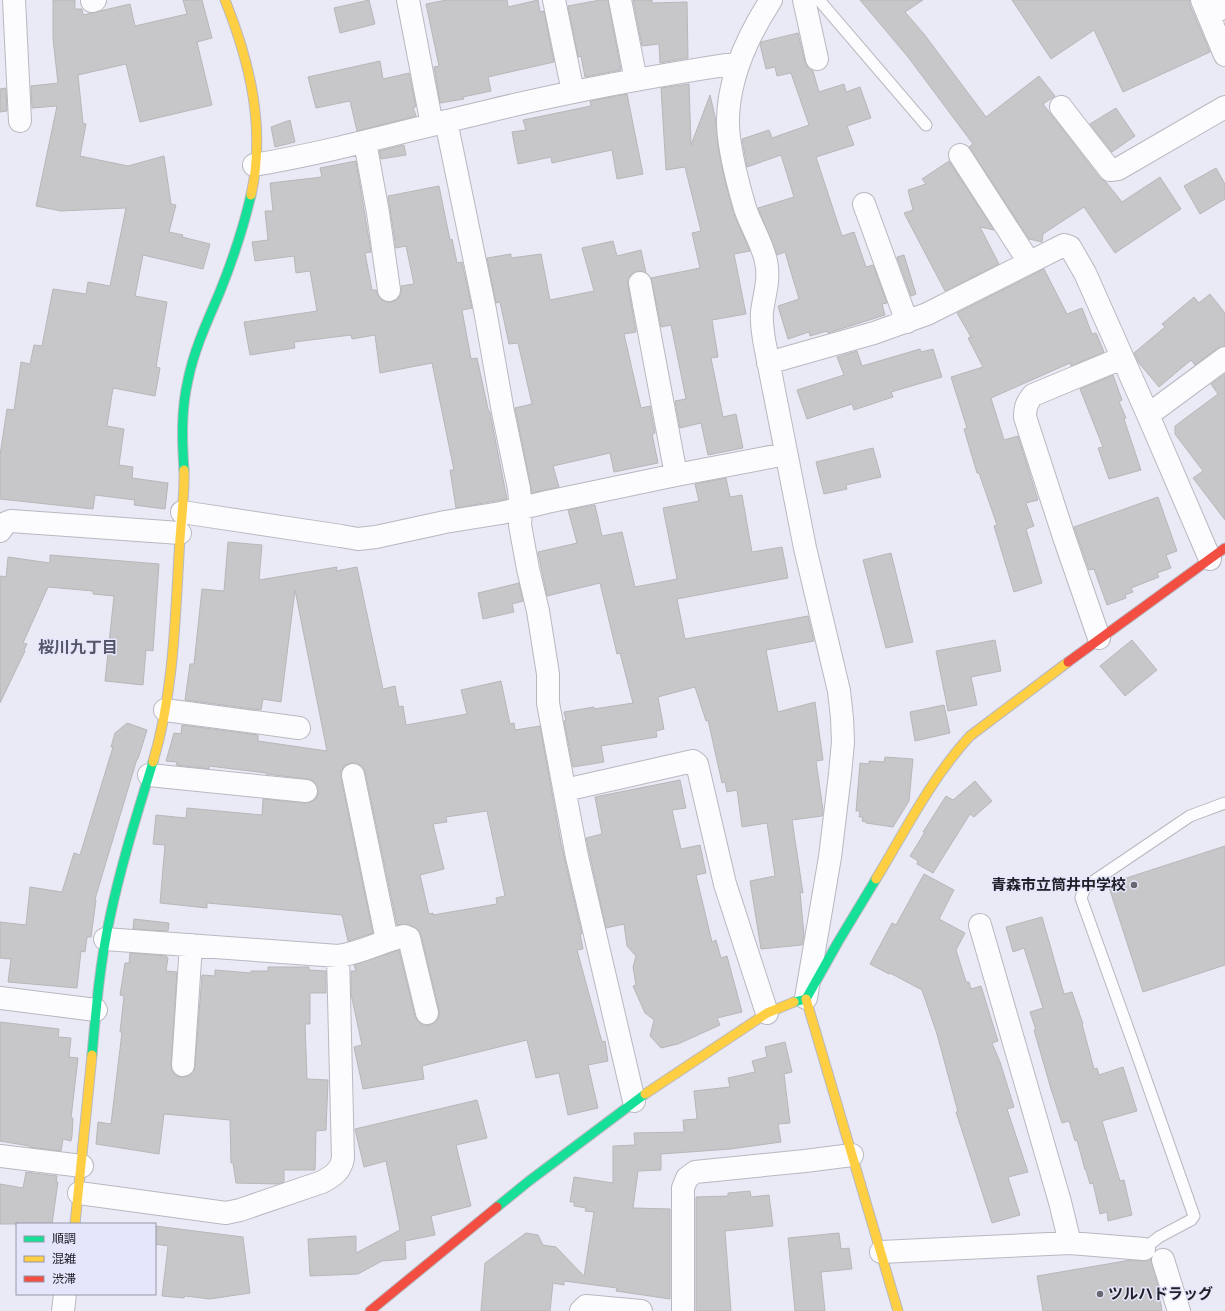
<svg xmlns="http://www.w3.org/2000/svg" width="1225" height="1311" font-family="Karla,'Noto Sans JP',sans-serif">
  <rect width="100%" height="100%" fill="#eaeaf6"/>
  <path fill="#c7c7c9" stroke="#b7b7ba" fill-rule="evenodd" d="M 53,0 L 75,0 L 75,9 L 82,9 L 83,15 L 130,4 L 135,26 L 187,14 L 183,0 L 202,0 L 212,38 L 197,42 L 212,105 L 140,122 L 126,64 L 78,75 L 83,123 L 86,124 L 80,156 L 128,166 L 164,156 L 171,204 L 176,205 L 169,232 L 183,235 L 182,237 L 210,244 L 203,269 L 143,255 L 135,296 L 167,302 L 156,367 L 160,368 L 155,396 L 113,388 L 107,426 L 124,429 L 119,465 L 133,467 L 132,478 L 168,483 L 165,509 L 134,505 L 135,500 L 95,495 L 93,509 L 0,499 L 0,455 L 7,409 L 14,410 L 21,362 L 30,364 L 34,345 L 42,346 L 53,289 L 86,294 L 88,282 L 110,286 L 126,208 L 61,211 L 36,206 L 57,106 L 32,108 L 31,86 L 58,83 L 53,39 Z
    M 369,0 L 375,24 L 340,33 L 334,8 Z
    M 447,0 L 507,0 L 508,7 L 538,0 L 540,12 L 544,11 L 554,62 L 488,77 L 491,91 L 463,97 L 464,99 L 440,103 L 434,67 L 439,66 L 426,4 Z
    M 600,0 L 608,0 L 621,70 L 585,77 L 581,56 L 578,57 L 568,6 Z
    M 633,0 L 652,0 L 652,3 L 687,2 L 688,58 L 660,63 L 659,44 L 642,46 Z
    M 860,0 L 923,0 L 905,12 L 924,34 L 986,117 L 1039,76 L 1055,96 L 1043,104 L 1100,178 L 1106,182 L 1122,202 L 1160,177 L 1181,209 L 1115,253 L 1084,207 L 1043,234 L 1042,242 L 1029,239 L 969,147 L 973,144 L 908,57 Z
    M 1012,0 L 1190,0 L 1190,5 L 1210,52 L 1123,92 L 1094,30 L 1051,59 Z
    M 798,33 L 805,62 L 808,68 L 813,71 L 819,92 L 844,84 L 846,92 L 860,87 L 871,118 L 847,126 L 854,145 L 816,157 L 842,236 L 854,232 L 866,267 L 873,265 L 887,303 L 882,304 L 885,315 L 828,333 L 827,331 L 810,336 L 809,332 L 788,339 L 778,306 L 799,299 L 785,252 L 777,255 L 758,208 L 794,197 L 781,155 L 747,167 L 742,139 L 769,130 L 772,138 L 809,125 L 791,73 L 777,76 L 775,67 L 766,69 L 760,44 L 761,42 Z
    M 380,61 L 383,79 L 409,73 L 416,107 L 413,107 L 416,116 L 357,131 L 350,101 L 316,108 L 308,77 Z
    M 689,84 L 691,145 L 710,95 L 716,121 L 718,147 L 725,181 L 733,212 L 750,251 L 734,254 L 746,314 L 712,320 L 718,357 L 711,358 L 723,417 L 736,414 L 743,448 L 708,455 L 701,423 L 680,428 L 675,401 L 686,399 L 671,325 L 661,327 L 651,278 L 700,268 L 692,233 L 701,231 L 685,167 L 666,170 L 661,88 Z
    M 6,88 L 7,111 L 0,112 L 0,89 Z
    M 627,94 L 643,174 L 617,179 L 612,150 L 552,163 L 551,157 L 518,164 L 512,132 L 526,130 L 523,120 L 591,106 L 590,101 Z
    M 1116,108 L 1135,136 L 1112,152 L 1090,124 Z
    M 290,120 L 295,142 L 275,147 L 271,127 Z
    M 404,145 L 406,155 L 381,159 L 379,151 Z
    M 356,161 L 371,252 L 365,253 L 372,290 L 376,290 L 379,297 L 385,302 L 391,302 L 397,300 L 401,294 L 401,286 L 414,284 L 406,246 L 396,248 L 388,196 L 439,186 L 450,240 L 452,239 L 457,263 L 462,262 L 472,308 L 462,310 L 471,359 L 477,358 L 488,409 L 490,413 L 507,499 L 456,508 L 450,470 L 454,470 L 432,363 L 380,373 L 375,335 L 352,339 L 351,335 L 294,342 L 295,348 L 250,355 L 244,322 L 317,311 L 310,271 L 296,273 L 294,256 L 255,261 L 252,242 L 268,240 L 265,211 L 273,211 L 270,183 L 322,177 L 320,168 Z
    M 949,161 L 994,230 L 980,227 L 999,264 L 945,291 L 904,213 L 913,210 L 908,190 L 926,184 L 922,179 Z
    M 1216,168 L 1225,184 L 1225,199 L 1200,214 L 1184,186 Z
    M 613,241 L 617,256 L 641,250 L 646,273 L 637,271 L 632,274 L 628,278 L 628,285 L 636,332 L 624,334 L 641,408 L 650,406 L 655,433 L 652,434 L 658,463 L 614,472 L 610,453 L 553,466 L 559,487 L 532,493 L 515,408 L 532,404 L 518,343 L 509,344 L 500,302 L 496,303 L 487,258 L 511,254 L 511,258 L 541,254 L 550,300 L 594,291 L 582,248 Z
    M 904,255 L 916,294 L 911,296 L 897,257 Z
    M 1044,269 L 1067,314 L 1082,308 L 1092,334 L 1096,333 L 1104,352 L 1071,366 L 1070,363 L 991,398 L 1004,440 L 1018,436 L 1038,500 L 1026,503 L 1034,526 L 1026,529 L 1042,583 L 1014,592 L 994,526 L 997,525 L 979,473 L 977,473 L 964,429 L 967,428 L 951,377 L 983,367 L 968,338 L 971,337 L 957,313 Z
    M 1210,294 L 1225,313 L 1225,346 L 1218,348 L 1195,365 L 1191,360 L 1159,387 L 1139,363 L 1134,353 L 1165,327 L 1162,324 L 1194,297 L 1199,303 Z
    M 920,349 L 921,352 L 933,349 L 942,377 L 891,392 L 893,397 L 854,410 L 852,404 L 807,419 L 797,390 L 844,375 L 837,357 L 857,351 L 862,366 Z
    M 1225,374 L 1225,520 L 1193,478 L 1203,471 L 1175,434 L 1175,426 L 1218,394 L 1211,384 Z
    M 1113,375 L 1122,400 L 1119,402 L 1126,418 L 1124,419 L 1141,470 L 1109,479 L 1098,448 L 1103,447 L 1080,389 Z
    M 873,448 L 881,477 L 846,485 L 847,489 L 824,494 L 816,462 Z
    M 726,478 L 730,497 L 742,495 L 752,552 L 782,547 L 788,578 L 677,599 L 685,639 L 808,616 L 814,641 L 766,650 L 778,712 L 815,702 L 823,760 L 816,761 L 823,810 L 822,816 L 792,820 L 803,893 L 800,892 L 804,935 L 802,945 L 761,949 L 750,881 L 775,876 L 767,823 L 742,827 L 737,790 L 727,792 L 725,782 L 722,783 L 708,720 L 706,721 L 695,687 L 658,697 L 664,729 L 656,731 L 657,737 L 601,746 L 604,762 L 573,767 L 564,721 L 566,720 L 564,712 L 594,707 L 594,709 L 633,703 L 620,653 L 617,654 L 600,583 L 547,596 L 538,552 L 577,543 L 568,510 L 595,505 L 602,536 L 622,532 L 635,587 L 677,579 L 663,508 L 699,501 L 695,484 Z
    M 1158,497 L 1177,551 L 1166,555 L 1171,568 L 1157,573 L 1159,577 L 1131,588 L 1133,592 L 1125,595 L 1126,598 L 1107,605 L 1094,569 L 1089,570 L 1074,527 Z
    M 228,542 L 262,545 L 259,580 L 337,567 L 336,571 L 357,567 L 383,689 L 395,686 L 399,707 L 403,706 L 406,725 L 467,714 L 461,690 L 501,681 L 510,724 L 514,723 L 515,730 L 540,726 L 561,843 L 582,934 L 580,934 L 583,949 L 577,950 L 602,1042 L 605,1041 L 608,1061 L 588,1065 L 598,1108 L 568,1115 L 559,1073 L 536,1078 L 527,1040 L 422,1066 L 424,1079 L 363,1089 L 354,1047 L 362,1045 L 351,994 L 351,971 L 356,971 L 354,965 L 399,950 L 415,1016 L 418,1021 L 423,1025 L 430,1025 L 435,1022 L 439,1017 L 439,1010 L 421,935 L 418,930 L 409,924 L 397,925 L 365,772 L 363,767 L 357,763 L 351,763 L 345,765 L 341,771 L 341,778 L 373,933 L 348,941 L 342,915 L 207,903 L 207,908 L 160,903 L 165,845 L 153,844 L 156,815 L 186,818 L 187,808 L 262,815 L 263,799 L 305,803 L 311,802 L 316,799 L 318,793 L 317,786 L 313,781 L 307,779 L 266,774 L 266,773 L 209,766 L 209,769 L 176,765 L 177,762 L 166,761 L 174,733 L 181,734 L 182,725 L 258,735 L 258,741 L 327,751 L 295,590 L 281,702 L 263,699 L 261,710 L 185,700 L 190,664 L 194,664 L 202,589 L 224,591 ZM 487,811 L 505,896 L 496,898 L 497,904 L 433,915 L 433,913 L 429,914 L 420,875 L 444,869 L 433,824 L 447,822 L 446,817 Z
    M 891,553 L 913,642 L 886,648 L 863,560 Z
    M 50,555 L 159,564 L 153,651 L 146,650 L 143,685 L 105,681 L 114,596 L 93,594 L 93,591 L 48,587 L 23,643 L 27,644 L 24,650 L 25,651 L 0,703 L 0,576 L 6,577 L 8,557 L 50,563 Z
    M 519,583 L 523,601 L 512,604 L 514,612 L 483,619 L 478,593 Z
    M 995,640 L 1001,671 L 971,677 L 977,705 L 948,711 L 936,651 Z
    M 1132,640 L 1157,670 L 1125,696 L 1100,666 Z
    M 944,705 L 950,733 L 915,741 L 910,712 Z
    M 127,723 L 147,730 L 138,759 L 137,759 L 95,899 L 96,900 L 91,937 L 87,937 L 85,952 L 81,951 L 77,988 L 8,982 L 11,959 L 0,958 L 0,922 L 26,925 L 30,887 L 62,892 L 74,853 L 80,855 L 113,747 L 111,747 L 115,733 Z
    M 885,757 L 913,759 L 909,801 L 893,827 L 866,823 L 866,822 L 862,821 L 863,817 L 859,817 L 860,811 L 856,811 L 860,763 L 869,764 L 869,761 L 884,762 Z
    M 680,780 L 686,808 L 672,810 L 681,849 L 700,845 L 706,873 L 696,875 L 712,942 L 716,940 L 721,958 L 727,956 L 742,1012 L 717,1018 L 720,1025 L 678,1044 L 661,1048 L 650,1036 L 654,1020 L 645,1013 L 633,986 L 636,985 L 633,967 L 636,956 L 627,946 L 624,924 L 606,928 L 586,838 L 602,834 L 595,797 Z
    M 975,781 L 992,801 L 974,817 L 970,814 L 933,873 L 917,864 L 918,861 L 910,856 L 925,832 L 923,832 L 946,796 L 953,800 Z
    M 1225,846 L 1225,965 L 1143,992 L 1108,884 Z
    M 924,874 L 954,890 L 939,919 L 965,933 L 956,950 L 966,982 L 969,982 L 971,989 L 981,986 L 998,1041 L 992,1043 L 1000,1062 L 1014,1107 L 1007,1109 L 1028,1172 L 1008,1177 L 1020,1215 L 992,1223 L 956,1112 L 958,1112 L 937,1034 L 922,990 L 890,973 L 889,974 L 870,964 L 892,923 L 896,925 Z
    M 1042,917 L 1064,994 L 1072,992 L 1083,1024 L 1082,1024 L 1094,1069 L 1097,1068 L 1099,1075 L 1123,1067 L 1137,1111 L 1102,1121 L 1120,1181 L 1124,1180 L 1132,1215 L 1108,1221 L 1107,1212 L 1100,1214 L 1093,1183 L 1090,1184 L 1086,1170 L 1085,1170 L 1077,1140 L 1075,1141 L 1069,1121 L 1062,1123 L 1051,1089 L 1034,1030 L 1036,1030 L 1030,1012 L 1043,1008 L 1024,948 L 1013,952 L 1006,927 Z
    M 134,919 L 169,923 L 168,931 L 133,929 Z
    M 130,953 L 167,956 L 166,957 L 168,958 L 166,971 L 177,972 L 171,1064 L 172,1071 L 176,1076 L 182,1077 L 189,1076 L 194,1072 L 195,1066 L 202,975 L 215,976 L 215,970 L 251,973 L 251,971 L 268,971 L 268,967 L 309,967 L 309,970 L 326,971 L 326,993 L 310,993 L 310,1024 L 305,1024 L 307,1079 L 328,1080 L 326,1130 L 316,1131 L 315,1170 L 284,1170 L 284,1182 L 278,1184 L 236,1183 L 233,1163 L 231,1163 L 230,1120 L 164,1114 L 159,1154 L 96,1144 L 98,1122 L 111,1124 L 122,1032 L 120,1032 L 124,996 L 120,995 L 125,963 L 129,963 Z
    M 0,1022 L 59,1029 L 58,1037 L 71,1038 L 69,1057 L 78,1058 L 71,1118 L 73,1118 L 72,1136 L 71,1141 L 63,1139 L 61,1151 L 29,1147 L 29,1146 L 0,1141 Z
    M 785,1042 L 792,1072 L 784,1074 L 790,1123 L 778,1124 L 781,1142 L 731,1149 L 661,1154 L 661,1170 L 638,1171 L 633,1208 L 670,1209 L 670,1299 L 616,1291 L 617,1288 L 564,1281 L 564,1285 L 553,1283 L 550,1311 L 481,1311 L 485,1263 L 526,1233 L 538,1235 L 543,1245 L 556,1247 L 584,1276 L 594,1212 L 585,1211 L 586,1208 L 574,1206 L 574,1202 L 570,1202 L 574,1177 L 613,1183 L 613,1146 L 635,1145 L 634,1133 L 684,1132 L 683,1120 L 697,1119 L 694,1091 L 730,1087 L 728,1078 L 755,1072 L 752,1061 L 767,1057 L 765,1047 Z
    M 477,1100 L 487,1138 L 456,1145 L 471,1206 L 431,1216 L 435,1235 L 405,1241 L 406,1259 L 382,1261 L 358,1274 L 310,1276 L 308,1239 L 356,1236 L 356,1253 L 400,1230 L 386,1161 L 364,1167 L 355,1129 Z
    M 26,1172 L 57,1176 L 56,1182 L 58,1182 L 52,1224 L 0,1224 L 0,1184 L 23,1188 Z
    M 750,1191 L 751,1197 L 769,1195 L 773,1226 L 725,1231 L 731,1311 L 696,1311 L 696,1197 L 728,1196 L 728,1193 Z
    M 155,1226 L 243,1237 L 250,1293 L 210,1299 L 185,1296 L 184,1298 L 162,1296 L 168,1246 L 155,1244 Z
    M 839,1233 L 841,1249 L 849,1248 L 852,1269 L 821,1272 L 825,1311 L 795,1311 L 788,1238 Z
    M 1151,1259 L 1158,1285 L 1162,1311 L 1043,1311 L 1037,1276 L 1131,1260 L 1143,1261 Z"/>
  <g fill="none" stroke-linecap="round" stroke-linejoin="round">
    <defs>
      <path id="lane" d="M 819,0 L 926,125
        M 1144,1249 L 1159,1237 L 1191,1220 L 1194,1216 L 1132,1040 L 1081,898 L 1085,887 L 1190,816 L 1225,803"/>
      <path id="street" d="M 14,0 L 20,121
        M 408,0 L 432,125
        M 554,0 L 573,92
        M 620,0 L 636,80
        M 771,0 C 747,37 727,80 728,125 C 729,150 738,184 745,208 C 751,226 762,243 766,261 C 770,280 764,295 762,312 C 761,321 763,331 764,340 L 805,548 L 839,691 L 842,718 L 843,742 L 840,774 L 830,857 L 806,998
        M 804,0 L 817,59
        M 1202,0 L 1225,55
        M 92,1 L 95,0
        M 1209,16 L 1225,6
        M 1061,107 L 1110,170 L 1118,169 L 1225,107
        M 446,121 L 485,310 L 503,412 L 519,489 L 521,509 L 520,525 L 528,569 L 538,611 L 548,674 L 548,703 L 577,857 L 634,1101
        M 365,142 L 378,213 L 389,290
        M 960,155 L 1029,262
        M 254,165 C 332,152 408,130 485,112 C 569,91 653,76 738,63
        M 864,204 L 907,322
        M 640,283 L 676,475
        M 768,363 L 874,333 L 927,314 L 1064,245 L 1070,247 L 1085,273 L 1148,415 L 1210,559
        M 1148,415 L 1225,358
        M 182,512 L 341,536 L 358,539 L 376,537 L 445,522 L 501,513 L 547,502 L 676,475 L 786,454
        M 0,531 L 6,523 L 11,521 L 180,533
        M 1099,638 L 1064,537 L 1025,417 C 1025,407 1027,402 1033,395 L 1122,358
        M 165,710 L 299,728
        M 149,775 L 306,791
        M 353,775 L 387,940
        M 565,790 L 693,761 L 697,764 L 725,884 L 767,1013
        M 980,925 L 1060,1202 L 1070,1243
        M 105,939 L 338,956 C 361,953 382,941 404,936 L 409,938 L 427,1013
        M 0,998 L 96,1010
        M 183,1065 L 191,945
        M 0,1156 L 82,1166
        M 79,1193 L 226,1213 L 240,1210 L 322,1182 C 333,1176 341,1171 343,1158 L 338,956
        M 881,1252 L 1070,1243 L 1144,1249
        M 1163,1260 L 1179,1311
        M 63,1311 L 65,1294
        M 581,1311 L 586,1306 L 641,1311
        M 683,1311 L 683,1188 L 687,1178 L 695,1172 L 805,1161 L 852,1155"/>
      <path id="fast" d="M 184,470 C 182,440 181,410 188,380 C 194,350 207,322 219,294 C 232,262 243,229 251,195
        M 794,1002 L 806,999 L 838,942 L 876,879
        M 92,1055 C 96,1009 100,962 110,917 C 121,865 137,814 153,762
        M 497,1207 L 529,1181 L 645,1094"/>
      <path id="slow" d="M 225,0 C 250,62 266,129 251,195
        M 153,762 C 173,695 175,625 179,555 C 180,527 185,498 184,470
        M 876,879 C 905,831 932,777 970,736 L 1068,662
        M 806,999 L 898,1311
        M 645,1094 L 767,1013 L 794,1002
        M 75,1224 L 92,1055"/>
      <path id="jam" d="M 1068,662 L 1225,548
        M 370,1311 L 497,1207"/>
    </defs>
    <use href="#lane" stroke="#b8b8c1" stroke-width="13"/>
    <use href="#street" stroke="#b8b8c1" stroke-width="24"/>
    <use href="#fast" stroke="#b8b8c1" stroke-width="11"/>
    <use href="#slow" stroke="#b8b8c1" stroke-width="11"/>
    <use href="#jam" stroke="#b8b8c1" stroke-width="11"/>
    <use href="#lane" stroke="#fcfcfe" stroke-width="11"/>
    <use href="#street" stroke="#fcfcfe" stroke-width="22"/>
    <use href="#fast" stroke="#16e098" stroke-width="9"/>
    <use href="#slow" stroke="#ffcf43" stroke-width="9"/>
    <use href="#jam" stroke="#f24e42" stroke-width="9"/>
  </g>
  <g fill="#676770" stroke="#e5e6fb" stroke-width="1.5">
    <circle cx="1134" cy="885" r="4"/>
    <circle cx="1100" cy="1294" r="4"/>
  </g>
  <g text-anchor="middle" dominant-baseline="central" stroke-width="3" stroke-linejoin="round" paint-order="stroke">
    <g font-size="15" font-weight="bold" fill="#202128" stroke="#e5e6fb" text-anchor="end">
      <text x="1126" y="885">青森市立筒井中学校</text>
      <text x="1108" y="1294" text-anchor="start">ツルハドラッグ</text>
    </g>
    <g font-size="16" font-weight="bold" fill="#545566" stroke="#e5e6fb">
      <text x="78" y="647">桜川九丁目</text>
    </g>
  </g>
  <rect x="16" y="1223" width="140" height="72" fill="#e5e6fb" stroke="#9697a7"/>
  <rect x="24" y="1236" width="20" height="6" fill="#16e098" stroke="#9697a7"/>
  <text x="52" y="1243" font-size="12" fill="#202128">順調</text>
  <rect x="24" y="1256" width="20" height="6" fill="#ffcf43" stroke="#9697a7"/>
  <text x="52" y="1263" font-size="12" fill="#202128">混雑</text>
  <rect x="24" y="1276" width="20" height="6" fill="#f24e42" stroke="#9697a7"/>
  <text x="52" y="1283" font-size="12" fill="#202128">渋滞</text>
</svg>
